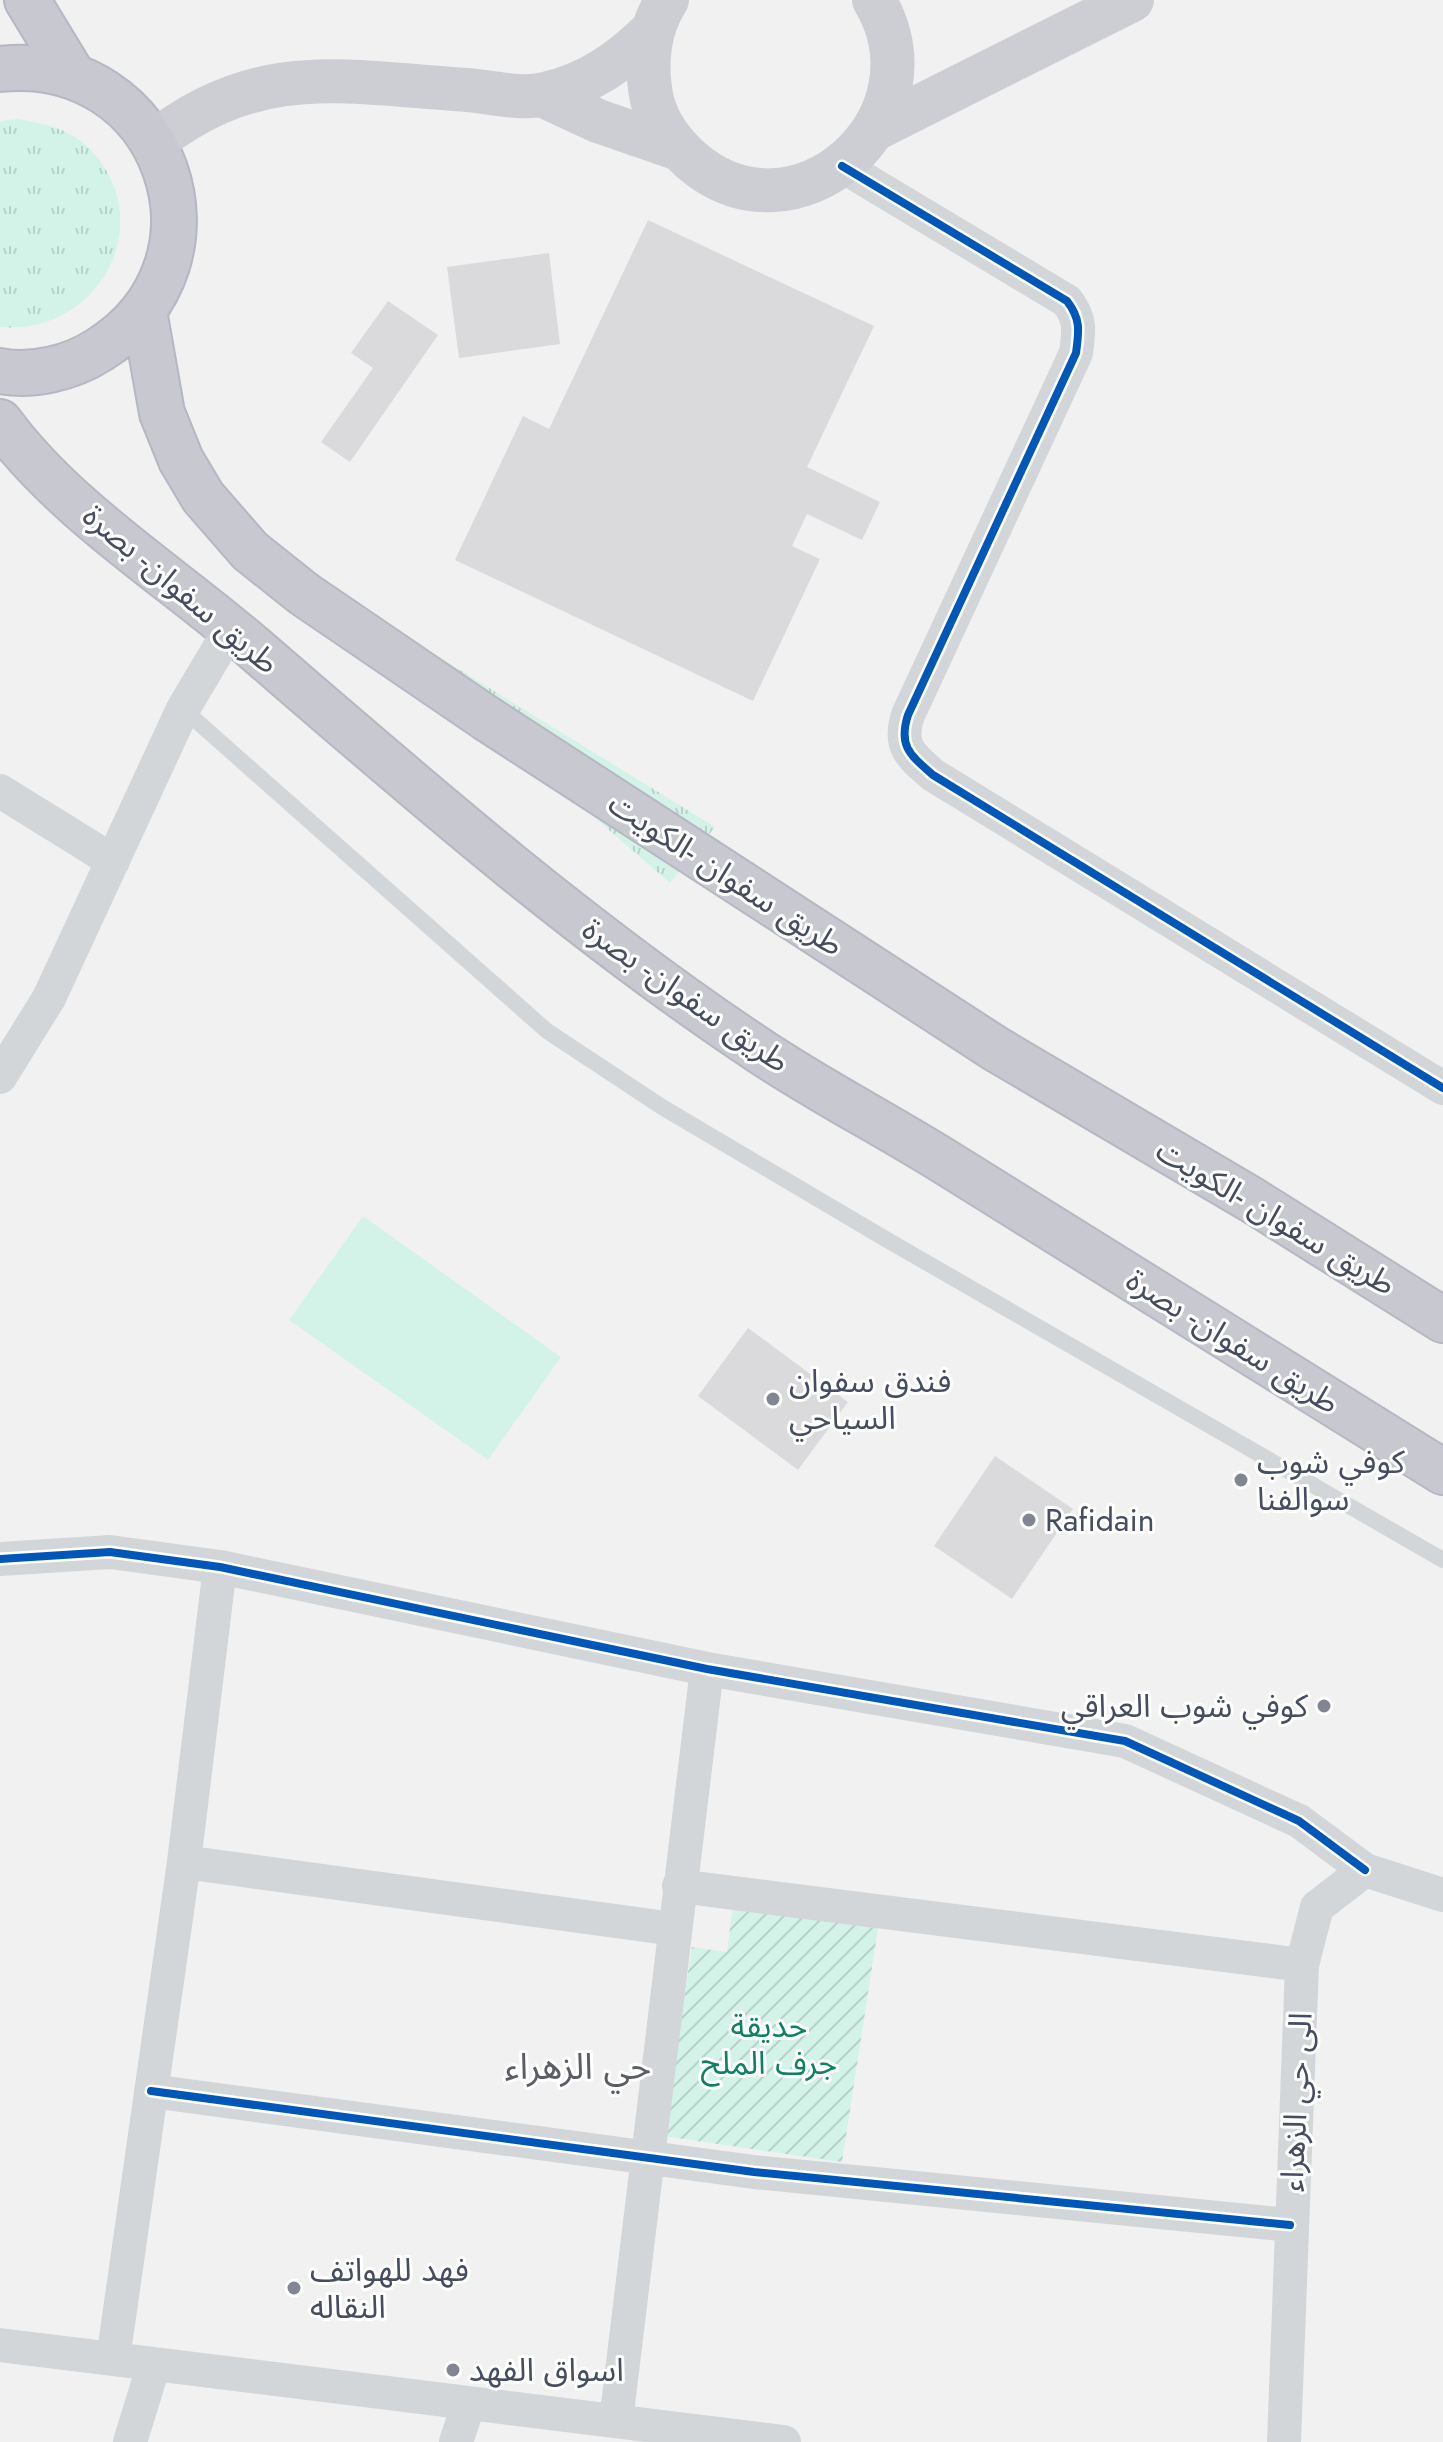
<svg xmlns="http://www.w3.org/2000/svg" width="1443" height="2442" font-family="Jost,'Noto Sans Arabic',sans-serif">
  <defs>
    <pattern id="grass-tufts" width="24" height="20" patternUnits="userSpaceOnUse" patternTransform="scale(2)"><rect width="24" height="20" fill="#d3f3e8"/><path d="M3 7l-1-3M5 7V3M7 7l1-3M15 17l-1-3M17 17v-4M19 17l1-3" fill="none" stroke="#b6d2ca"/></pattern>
    <pattern id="garden-furrows" width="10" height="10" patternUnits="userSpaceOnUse" patternTransform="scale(2)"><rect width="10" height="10" fill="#d3f3e8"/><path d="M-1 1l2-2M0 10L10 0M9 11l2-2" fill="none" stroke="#b6d2ca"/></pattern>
  </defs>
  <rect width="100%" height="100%" fill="#f2f1f1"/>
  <path fill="url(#grass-tufts)" d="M 18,119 C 40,123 64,127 82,142 C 164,212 104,336 0,327 L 0,121 Z
    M 387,625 L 715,827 L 670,883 L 381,632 Z"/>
  <path fill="url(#garden-furrows)" d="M 733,1906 L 878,1928 L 842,2162 L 663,2136 L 692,1947 L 727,1952 Z"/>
  <path fill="#d3f3e8" d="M 363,1216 L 561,1357 L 488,1460 L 289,1320 Z"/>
  <path fill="#dadadd" d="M 648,220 L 874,326 L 807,467 L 880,502 L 862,540 L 807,514 L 792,546 L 820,559 L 753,701 L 455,560 L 523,416 L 549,429 Z
    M 549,253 L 560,344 L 459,358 L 447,267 Z
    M 388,301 L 438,335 L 350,462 L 321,442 L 373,368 L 351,353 Z
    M 748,1328 L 848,1402 L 798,1470 L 698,1396 Z
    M 995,1456 L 1073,1509 L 1012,1599 L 934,1546 Z"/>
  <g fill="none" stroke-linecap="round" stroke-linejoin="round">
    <defs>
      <path id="trunk" d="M 27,0 L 72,74
        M 0,69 C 166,51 241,261 99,350 C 71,368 33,377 0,371
        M 144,311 L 162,413 L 181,460 L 203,497 L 250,551 L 304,594 L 486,718 L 996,1049 L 1252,1200 L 1443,1320
        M 0,422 C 64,510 172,577 255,649 C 416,788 576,928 754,1047 C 816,1089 883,1123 947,1163 C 1112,1265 1277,1369 1443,1472"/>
    </defs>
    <use href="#trunk" stroke="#b5b7c2" stroke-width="48"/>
    <path stroke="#d3d6d9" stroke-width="16" d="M 183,709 L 547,1031 L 662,1107 L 889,1241 L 1443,1560"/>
    <path stroke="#d3d6d9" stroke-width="34" d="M 842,166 L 1067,301 C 1081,319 1079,331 1076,353 L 908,715 C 898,746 910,755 933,775 L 1443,1088
      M 0,791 L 113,861
      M 0,1077 L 49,998 L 183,709 L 231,628
      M 0,1559 L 110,1552 L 220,1567 L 707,1669 L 1125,1741 L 1299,1821 L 1365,1870
      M 184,1862 L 674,1929
      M 679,1886 L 1302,1965
      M 151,2091 L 754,2172 L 1290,2225
      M 0,2345 L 784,2442
      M 113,2359 L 184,1862 L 220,1567
      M 616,2421 L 707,1669
      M 130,2442 L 154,2364
      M 456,2442 L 469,2403
      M 1284,2442 L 1302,1965 L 1317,1907 L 1365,1870 L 1443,1895"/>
    <path stroke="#cdced4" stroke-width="44" d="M 667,0 C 648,30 645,65 652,100 C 658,124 673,144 691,160 C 795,251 945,119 874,0
      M 542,95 L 598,121 L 679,149
      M 877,128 L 1132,0
      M 154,142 C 258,60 344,82 467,90 C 491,92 522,100 545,94 C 590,84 621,61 653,30"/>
    <use href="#trunk" stroke="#c8c9d0" stroke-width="44"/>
    <defs>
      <path id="cycleway" d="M 842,166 L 1067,301 C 1081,319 1079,331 1076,353 L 908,715 C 898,746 910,755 933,775 L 1443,1088
        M 0,1559 L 110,1552 L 220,1567 L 707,1669 L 1125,1741 L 1299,1821 L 1365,1870
        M 151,2091 L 754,2172 L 1290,2225"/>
    </defs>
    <use href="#cycleway" stroke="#fff" stroke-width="13"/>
    <use href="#cycleway" stroke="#0057b8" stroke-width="8"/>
  </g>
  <g fill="#828693" stroke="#fff" stroke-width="3">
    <circle cx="773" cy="1399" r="8"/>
    <circle cx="1241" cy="1480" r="8"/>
    <circle cx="1029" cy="1520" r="8"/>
    <circle cx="1324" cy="1706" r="8"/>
    <circle cx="294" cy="2288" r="8"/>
    <circle cx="453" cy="2370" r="8"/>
  </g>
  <g text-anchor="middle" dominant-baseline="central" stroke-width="6" stroke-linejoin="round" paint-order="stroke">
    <g font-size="32" fill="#464d60" stroke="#fff">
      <text transform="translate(181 589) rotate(40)">طريق سفوان- بصرة</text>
      <text transform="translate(726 874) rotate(33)">طريق سفوان -الكويت</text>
      <text transform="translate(686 995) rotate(35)">طريق سفوان- بصرة</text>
      <text transform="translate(1276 1217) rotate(31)">طريق سفوان -الكويت</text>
      <text transform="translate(1233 1341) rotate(32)">طريق سفوان- بصرة</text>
      <text transform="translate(1296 2102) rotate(-87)">الى حي الزهراء</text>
    </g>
    <g font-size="32" fill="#464d60" stroke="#fff" text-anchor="start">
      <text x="789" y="1381">فندق سفوان<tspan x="789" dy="37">السياحي</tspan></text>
      <text x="1257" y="1462">كوفي شوب<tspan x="1257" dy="37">سوالفنا</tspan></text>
      <text x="1045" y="1520">Rafidain</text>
      <text x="1308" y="1706" text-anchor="end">كوفي شوب العراقي</text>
      <text x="310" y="2270">فهد للهواتف<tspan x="310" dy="37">النقاله</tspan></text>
      <text x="469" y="2370">اسواق الفهد</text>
    </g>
    <g font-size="32" fill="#0c8164" stroke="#fff">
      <text x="769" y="2026">حديقة<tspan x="769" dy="37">جرف الملح</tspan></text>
    </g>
    <g font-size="36" fill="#5c5e66" stroke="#fff">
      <text x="578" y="2066">حي الزهراء</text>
    </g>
  </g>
</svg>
